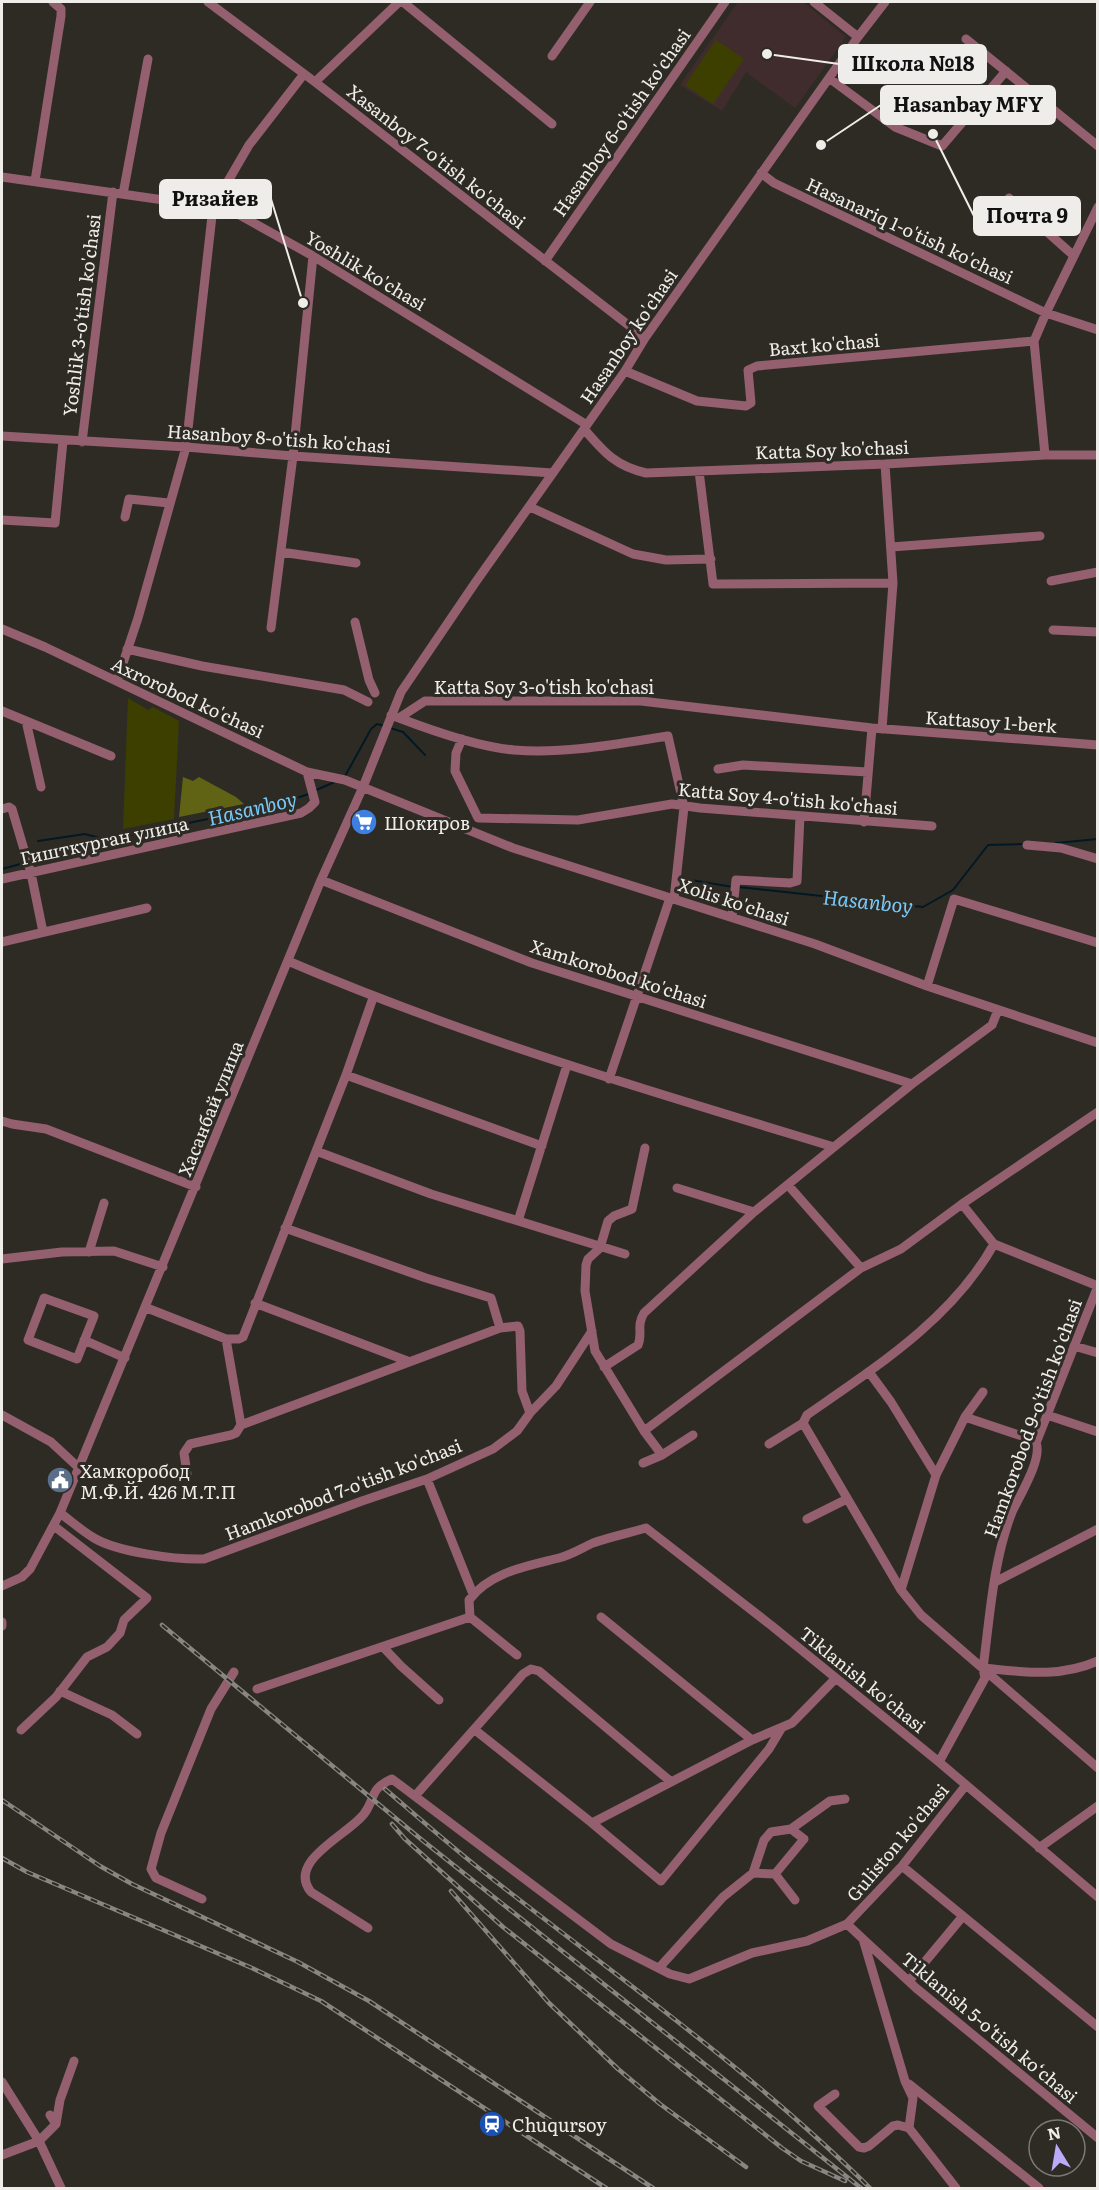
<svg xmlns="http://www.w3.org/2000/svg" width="1099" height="2190" font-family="Literata,serif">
  <rect width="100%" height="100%" fill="#2e2b25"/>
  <path fill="#412c2d" d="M 738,2 L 803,2 L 846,37 L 795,108 L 746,72 L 722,111 L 680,85 Z"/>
  <path fill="#3d3f01" d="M 716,40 L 744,59 L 713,104 L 685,85 Z
    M 128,698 L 148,710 L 153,707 L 179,721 L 174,819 L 123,829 Z"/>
  <path fill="#616314" d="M 183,777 L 193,781 L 199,777 L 236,797 L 244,804 L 179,817 Z"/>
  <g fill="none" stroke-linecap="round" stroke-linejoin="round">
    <path stroke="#021925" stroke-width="2" d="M 390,728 L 403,732 L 425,755
      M 344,778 L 371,729 L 377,724 L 385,726
      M 314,791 L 337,781
      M 38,841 L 85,834 L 107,840 L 275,805 L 309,794
      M 1056,843 L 1098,839
      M 2,869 L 24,863
      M 685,879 L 733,887
      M 738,887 L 923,907 L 953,890 L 988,845 L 1023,844"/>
    <path stroke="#945f6e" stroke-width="9" d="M 208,2 L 315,82 L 645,338
      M 403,2 L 552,124
      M 814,2 L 858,37
      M 966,39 L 1098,146
      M 552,56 L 590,2
      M 829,78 L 895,127 L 942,146 L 1006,71
      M 315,82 L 399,2
      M 761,173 L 774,183 L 1046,313 L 1098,330
      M 2,177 L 213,207 L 236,213 L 313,256 L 587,425
      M 35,181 L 61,16 L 61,9 L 53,2
      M 123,194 L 148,59
      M 1009,198 L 1073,255
      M 545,261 L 725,2
      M 625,371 L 697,401 L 746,406 L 751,403 L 748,370 L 757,366 L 1034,341
      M 584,429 C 604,452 615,466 646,473 L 885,464 L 1045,455 L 1098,455
      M 2,436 L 186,447 L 293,456 L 553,473
      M 82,442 L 113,192
      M 1045,455 L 1034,341 L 1046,313 L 1098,207
      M 699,471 L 713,584 L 893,583
      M 530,507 L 633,554 L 666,560 L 711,559
      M 125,517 L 129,499 L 169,503
      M 2,520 L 55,523 L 63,441
      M 891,547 L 1040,536
      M 281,552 L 356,563
      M 1051,581 L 1098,572
      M 355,622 L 369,680 L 375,693
      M 271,628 L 293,456 L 313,256
      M 2,629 L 45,647 L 307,772 L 345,780 L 513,848 L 815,944 L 927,986 L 1098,1043
      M 1053,630 L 1098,632
      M 127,649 L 202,666 L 344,690 L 368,702
      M 117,681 L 138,618 L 186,447 L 213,207 L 249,145 L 304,74
      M 2,711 L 111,756
      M 391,715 L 399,718 L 425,701 L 641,701 L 872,728 L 1098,745
      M 399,718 C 433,731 478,747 514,750 C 566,754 617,744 668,736 L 684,807 L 674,899
      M 26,721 L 41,787
      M 882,729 L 893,583 L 885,464
      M 462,739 L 456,753 L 455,771 L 478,818 L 578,820 L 672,804 L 700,808 L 932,826
      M 718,769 L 743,765 L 868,772
      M 2,809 L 9,807 L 12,809 L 31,873 L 43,932
      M 864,822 L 872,728
      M 1027,845 L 1061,848 L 1098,859
      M 2,879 L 301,813 L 309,808 L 315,802 L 307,772
      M 321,880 L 532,963 L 912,1084
      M 732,917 L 736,880 L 790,883 L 797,881 L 800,816
      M 2,942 L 147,908
      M 288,961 C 465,1037 649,1091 834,1147
      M 927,986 L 954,899 L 1098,943
      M 346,1075 L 542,1146
      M 609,1079 L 670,898
      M 2,1121 L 12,1124 L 46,1129 L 196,1187
      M 645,1148 L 632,1209 L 614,1216 L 608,1221 L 600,1248 L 588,1259 L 586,1265 L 585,1291 L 595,1351 L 644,1431 L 662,1455 L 693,1435
      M 316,1151 L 431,1194 L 625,1254
      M 788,1185 L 861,1268
      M 677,1188 L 754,1212
      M 962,1204 L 994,1244 C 952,1319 876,1367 807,1415 L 803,1423 L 901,1590 L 921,1615 L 1098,1768
      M 518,1221 L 567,1065
      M 285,1228 L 426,1278 L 491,1298 L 500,1328
      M 89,1252 L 104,1203
      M 2,1259 L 62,1252 L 114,1251 L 163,1267
      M 44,1298 L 94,1316 L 77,1359 L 28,1340 Z
      M 255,1303 L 410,1362
      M 147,1308 L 226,1339 L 239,1339 L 243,1337 L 346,1075 L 373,998
      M 226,1339 L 241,1425 L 500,1328 L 518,1326 L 520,1331 L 522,1391 L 530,1413
      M 84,1340 L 125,1358
      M 1074,1346 L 1098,1353
      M 604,1367 L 638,1345 C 643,1333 636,1326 644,1313 L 754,1212 L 834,1147 L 912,1084 L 992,1025 L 998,1010
      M 869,1372 L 891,1402 L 936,1475 L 901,1590
      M 2,1415 L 51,1442 L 79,1468
      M 1047,1415 L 1098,1432
      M 965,1417 L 1031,1439 L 1036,1443
      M 644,1431 L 861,1268 L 901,1249 L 962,1204 L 1098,1112
      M 769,1444 L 803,1423
      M 643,1463 L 662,1455
      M 187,1474 L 184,1453 L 190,1444 L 231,1435 L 236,1433 L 241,1425
      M 936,1475 L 965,1417 L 983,1392
      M 427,1479 L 473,1594
      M 60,1513 C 71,1521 82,1531 94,1538 C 117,1552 177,1560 204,1559 L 362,1501 L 427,1479 L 493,1449 L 517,1431 L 530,1413 L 556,1386 L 592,1331
      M 807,1519 L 847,1499
      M 995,1582 L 1098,1529
      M 2,1586 L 22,1577 L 30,1569 L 60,1513 L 321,880 L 363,787 L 401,692 L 475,583 L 625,371 L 645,338 L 858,37 L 885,2
      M 601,1617 L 752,1740
      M 2,1622 L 2,1626
      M 383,1647 L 401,1666 L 439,1700
      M 517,1655 L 470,1617 L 469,1600 C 490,1572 527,1566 559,1558 C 571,1555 582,1548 593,1543 C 610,1537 629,1533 646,1528 L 772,1626 L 939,1762 L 1098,1897
      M 983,1668 C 1024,1672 1059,1678 1098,1661
      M 257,1689 L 470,1617
      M 60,1691 L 112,1715 L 137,1734
      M 21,1730 L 56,1697 L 87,1657 L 107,1647 L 120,1633 L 124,1620 L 147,1598 L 54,1526
      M 475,1730 L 592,1823 L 661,1881 L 769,1749 L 781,1729
      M 939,1762 L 985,1678 L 983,1668 C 990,1616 993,1561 1012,1512 C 1019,1497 1043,1458 1036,1443 L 1098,1286 L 994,1244
      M 415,1796 L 523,1674 L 531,1669 L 539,1671 L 670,1781
      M 592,1823 L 752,1740 L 792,1723 L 836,1678
      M 1039,1848 L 1098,1806
      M 902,1866 L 1098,2027
      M 753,1873 L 775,1874 L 795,1900
      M 775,1874 L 804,1839 L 791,1829
      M 202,1899 L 156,1878 L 151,1869 L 161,1833 L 211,1709 L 234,1672
      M 847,1924 L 863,1939 L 905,2081 L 913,2098 L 909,2128
      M 368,1928 L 311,1892 C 286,1861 348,1835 364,1814 C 376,1798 369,1789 392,1779 L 611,1944 L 670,1974 L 689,1979 L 752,1953 L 807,1941 L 847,1924 L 902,1866 L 966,1785
      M 863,1939 L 916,1988 L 1098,2138
      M 659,1968 L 723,1897 L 753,1873 L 764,1840 L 771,1832 L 791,1829 L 830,1801 L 845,1799
      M 909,1981 L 963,1916
      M 2,2082 L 39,2141 L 61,2188
      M 909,2084 L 1039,2188
      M 835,2094 L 818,2106 L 859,2147 L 864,2148 L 869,2146 L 893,2126 L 898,2125 L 909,2128
      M 50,2115 L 56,2124 L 60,2100 L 74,2061
      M 909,2128 L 956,2188
      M 2,2155 L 39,2141 L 56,2124"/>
    <defs>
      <path id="rail" d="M 162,1625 L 422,1840 L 861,2188
        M 385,1789 C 420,1819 454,1849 490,1877 C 619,1978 754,2073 870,2188
        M 2,1800 L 100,1866 L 132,1884 L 298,1962 L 369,2001 L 653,2188
        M 392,1824 L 405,1839 L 503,1927 L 782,2148 L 801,2161 L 845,2181
        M 2,1858 L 27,1872 L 252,1968 L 321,2001 L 606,2188
        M 451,1891 L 549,2003 L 618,2069 L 660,2104 L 746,2167"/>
    </defs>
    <use href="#rail" stroke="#898681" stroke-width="4.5"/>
    <use href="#rail" stroke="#2e2b25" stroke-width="2" stroke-dasharray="7" stroke-linecap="butt"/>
  </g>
  <defs>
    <symbol id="supermarket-disc" viewBox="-11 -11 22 22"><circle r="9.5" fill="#3f7fe0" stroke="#2e2b25"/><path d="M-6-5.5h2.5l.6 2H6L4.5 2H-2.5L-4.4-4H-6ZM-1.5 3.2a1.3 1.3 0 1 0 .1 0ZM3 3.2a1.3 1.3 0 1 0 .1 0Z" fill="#fff"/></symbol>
    <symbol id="civic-disc" viewBox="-11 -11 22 22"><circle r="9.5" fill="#5c6f8a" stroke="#2e2b25"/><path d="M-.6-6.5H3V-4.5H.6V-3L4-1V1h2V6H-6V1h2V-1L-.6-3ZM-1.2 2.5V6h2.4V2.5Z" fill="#fff"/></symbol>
    <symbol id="station-disc" viewBox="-11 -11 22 22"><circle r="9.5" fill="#1a4fb4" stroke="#2e2b25"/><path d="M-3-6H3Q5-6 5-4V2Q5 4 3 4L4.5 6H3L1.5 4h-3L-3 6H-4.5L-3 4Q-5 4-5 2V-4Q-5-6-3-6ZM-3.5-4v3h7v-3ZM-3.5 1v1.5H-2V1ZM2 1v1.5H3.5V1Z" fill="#fff"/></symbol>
  </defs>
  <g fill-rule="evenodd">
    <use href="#supermarket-disc" x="349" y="807" width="30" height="30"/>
    <use href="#civic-disc" x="45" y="1465" width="30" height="30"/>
    <use href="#station-disc" x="477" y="2109" width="30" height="30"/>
  </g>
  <g text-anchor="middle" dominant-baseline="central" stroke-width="6" stroke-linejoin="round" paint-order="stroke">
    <g font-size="18" fill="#efede9" stroke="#2e2b25">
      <text transform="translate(621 122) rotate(-55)">Hasanboy 6-o'tish ko'chasi</text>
      <text transform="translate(437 156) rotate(38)">Xasanboy 7-o'tish ko'chasi</text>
      <text transform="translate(910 230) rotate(25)">Hasanariq 1-o'tish ko'chasi</text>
      <text transform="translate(366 270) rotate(31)">Yoshlik ko'chasi</text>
      <text transform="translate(81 315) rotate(-83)">Yoshlik 3-o'tish ko'chasi</text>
      <text transform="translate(628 336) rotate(-56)">Hasanboy ko'chasi</text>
      <text transform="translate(824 344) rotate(-5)">Baxt ko'chasi</text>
      <text transform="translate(279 438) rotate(4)">Hasanboy 8-o'tish ko'chasi</text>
      <text transform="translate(832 449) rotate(-2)">Katta Soy ko'chasi</text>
      <text x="544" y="686">Katta Soy 3-o'tish ko'chasi</text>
      <text transform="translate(188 697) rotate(25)">Axrorobod ko'chasi</text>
      <text transform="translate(991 721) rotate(4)">Kattasoy 1-berk</text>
      <text transform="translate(788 798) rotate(5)">Katta Soy 4-o'tish ko'chasi</text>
      <text transform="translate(104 840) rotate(-12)">Гишткурган улица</text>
      <text transform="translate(734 901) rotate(18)">Xolis ko'chasi</text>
      <text transform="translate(619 973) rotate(18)">Xamkorobod ko'chasi</text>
      <text transform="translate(210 1108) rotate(-68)">Хасанбай улица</text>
      <text transform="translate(1032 1418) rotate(-70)">Hamkorobod 9-o'tish ko'chasi</text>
      <text transform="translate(343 1489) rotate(-21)">Hamkorobod 7-o'tish ko'chasi</text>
      <text transform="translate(863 1679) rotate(39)">Tiklanish ko'chasi</text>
      <text transform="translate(897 1842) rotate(-50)">Guliston ko'chasi</text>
      <text transform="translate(990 2027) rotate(40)">Tiklanish 5-o'tish ko‘chasi</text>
    </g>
    <g font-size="18" fill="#efede9" stroke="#2e2b25" text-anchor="start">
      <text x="384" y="822">Шокиров</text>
      <text x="80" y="1470">Хамкоробод<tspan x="80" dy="21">М.Ф.Й. 426 М.Т.П</tspan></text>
      <text x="512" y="2124">Chuqursoy</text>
    </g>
    <g font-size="20" font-style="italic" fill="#79c9f7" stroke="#2e2b25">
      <text transform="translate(252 807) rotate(-13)">Hasanboy</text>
      <text transform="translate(868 900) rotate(6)">Hasanboy</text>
    </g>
  </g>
  <path fill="none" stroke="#efede9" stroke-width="2" d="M767 54L839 64M821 145L881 105M303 303L271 199M933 134L974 216"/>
  <g fill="#efede9" stroke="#2e2b25" stroke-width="2">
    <circle cx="767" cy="54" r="6"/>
    <circle cx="821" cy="145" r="6"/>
    <circle cx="303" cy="303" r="6"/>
    <circle cx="933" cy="134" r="6"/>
  </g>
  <g fill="#efede9" stroke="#efede9" stroke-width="2">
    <rect x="839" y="45" width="147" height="38" rx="6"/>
    <rect x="881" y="86" width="174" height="38" rx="6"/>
    <rect x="160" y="180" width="111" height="38" rx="6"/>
    <rect x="974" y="197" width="106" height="38" rx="6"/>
  </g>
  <g font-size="20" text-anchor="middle" font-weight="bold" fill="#111">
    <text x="913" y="71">Школа №18</text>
    <text x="968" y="112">Hasanbay MFY</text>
    <text x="215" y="206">Ризайев</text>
    <text x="1027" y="223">Почта 9</text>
  </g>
  <rect width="1099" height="2190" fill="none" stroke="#efede9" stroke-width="6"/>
  <g transform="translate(1057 2148) rotate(349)"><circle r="28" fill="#2e2b25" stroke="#7b7973" stroke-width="1.5"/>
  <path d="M0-4.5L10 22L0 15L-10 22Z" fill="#b9abf7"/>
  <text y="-9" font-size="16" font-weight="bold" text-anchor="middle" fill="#efede9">N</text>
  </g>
</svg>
